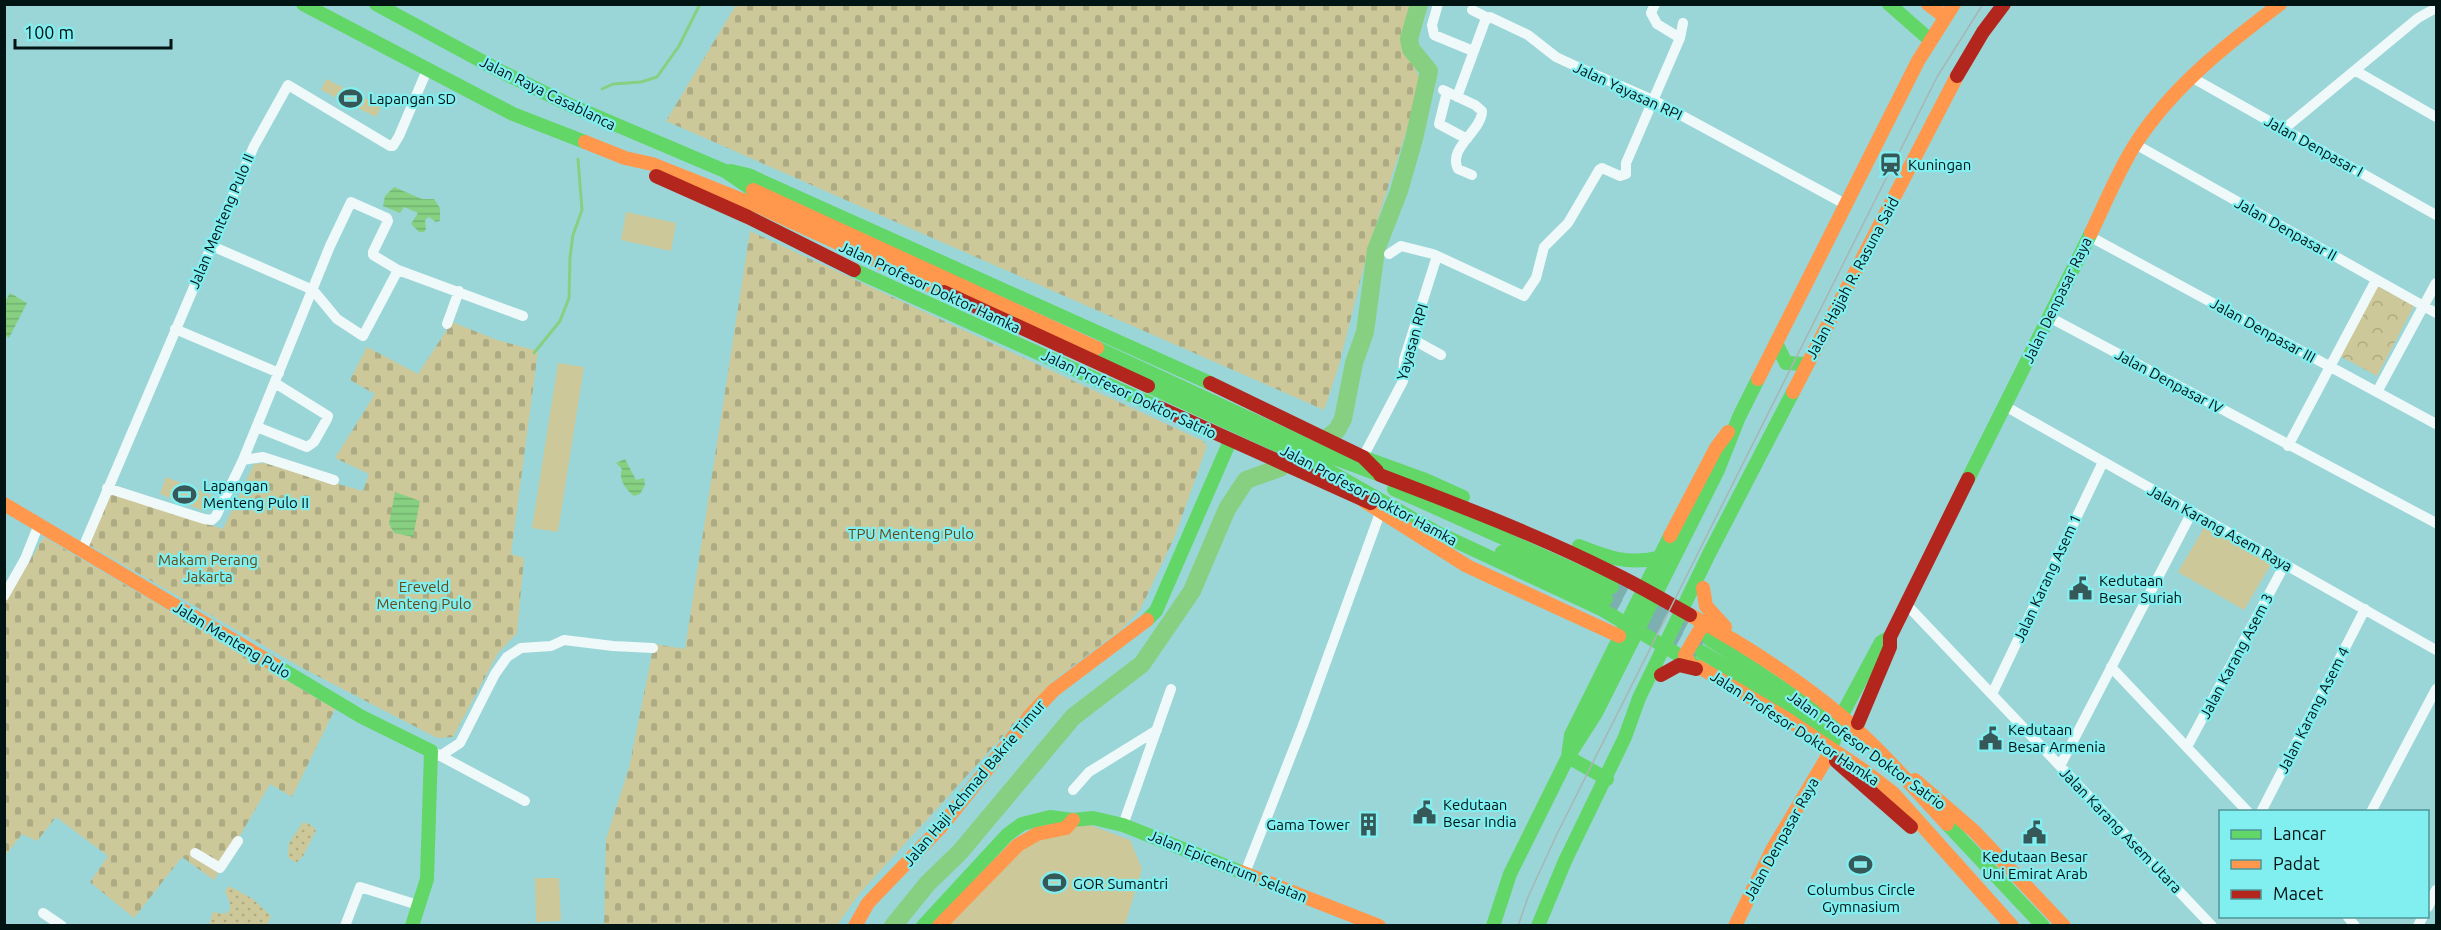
<svg xmlns="http://www.w3.org/2000/svg" width="2441" height="930" font-family="Ubuntu,sans-serif">
  <defs>
    <pattern id="grass-dots" width="8" height="8" patternUnits="userSpaceOnUse" patternTransform="scale(1.5)"><rect width="8" height="8" fill="#ccc899"/><path d="M2 2h.1M6 6h.1" fill="none" stroke="#adab83" stroke-width="1.8" stroke-linecap="round"/></pattern>
    <pattern id="forest-crowns" width="20" height="18" patternUnits="userSpaceOnUse" patternTransform="scale(1.5)"><rect width="20" height="18" fill="#ccc899"/><path d="M2 6a3 3 0 1 1 6 0M12 15a3 3 0 1 1 6 0" fill="none" stroke="#adab83"/></pattern>
    <pattern id="cemetery-stones" width="16" height="16" patternUnits="userSpaceOnUse" patternTransform="scale(1.5)"><rect width="16" height="16" fill="#ccc899"/><path d="M2 7V4a2 2 0 0 1 4 0v3zM10 15v-3a2 2 0 0 1 4 0v3z" fill="#adab83"/></pattern>
    <pattern id="water-rules" width="6" height="5" patternUnits="userSpaceOnUse" patternTransform="scale(1.5)"><rect width="6" height="5" fill="#87d082"/><path d="M0 2.5h6" fill="none" stroke="#73b26f"/></pattern>
  </defs>
  <rect width="100%" height="100%" fill="#9ad6d7"/>
  <path fill="url(#grass-dots)" d="M 303,822 L 311,825 L 316,830 L 303,856 L 296,863 L 288,857 L 289,843 Z
    M 229,886 L 253,899 L 271,916 L 267,925 L 209,925 L 213,912 L 225,914 L 230,910 L 230,903 L 225,891 Z"/>
  <path fill="url(#forest-crowns)" d="M 2376,285 L 2414,306 L 2377,376 L 2338,355 Z"/>
  <path fill="url(#cemetery-stones)" d="M 736,5 L 1412,5 L 1402,42 L 1422,83 L 1369,246 L 1339,365 L 1324,410 L 666,121 Z
    M 750,231 L 1203,441 L 1207,446 L 1175,536 L 1140,610 L 1122,629 L 1054,680 L 860,893 L 837,925 L 604,926 L 606,839 L 629,768 L 654,644 L 685,649 Z
    M 452,322 L 497,340 L 538,351 L 511,554 L 524,558 L 517,633 L 498,653 L 453,737 L 437,738 L 306,670 L 89,545 L 110,493 L 223,529 L 254,464 L 264,463 L 363,491 L 369,474 L 335,458 L 375,394 L 350,380 L 367,347 L 418,374 Z
    M 44,537 L 335,709 L 292,797 L 270,784 L 214,880 L 182,857 L 134,918 L 90,882 L 108,856 L 56,817 L 37,841 L 22,834 L 5,856 L 4,603 Z"/>
  <path fill="#ccc899" d="M 326,79 L 381,106 L 376,117 L 321,90 Z
    M 626,212 L 676,223 L 671,251 L 621,240 Z
    M 558,363 L 584,367 L 558,532 L 532,528 Z
    M 166,477 L 211,495 L 204,511 L 160,494 Z
    M 2205,526 L 2271,564 L 2244,610 L 2178,572 Z
    M 1090,825 L 1130,840 L 1142,869 L 1125,925 L 935,926 L 990,868 L 1010,842 L 1041,831 Z
    M 535,878 L 559,878 L 561,921 L 536,922 Z"/>
  <path fill="url(#water-rules)" d="M 394,187 L 422,199 L 434,199 L 440,208 L 440,221 L 436,222 L 429,217 L 425,220 L 426,229 L 424,232 L 419,232 L 411,224 L 418,213 L 404,207 L 400,213 L 383,206 L 385,196 Z
    M 10,293 L 27,303 L 9,338 L 5,335 L 5,302 Z
    M 625,459 L 636,480 L 644,478 L 645,485 L 640,494 L 634,496 C 626,490 618,479 622,469 L 616,463 Z
    M 395,492 L 420,501 L 413,537 L 394,533 L 389,524 Z"/>
  <g fill="none" stroke-linecap="round" stroke-linejoin="round">
    <path stroke="#87d082" stroke-width="3" d="M 602,89 L 613,84 L 641,82 L 657,77 L 679,46 L 700,4
      M 534,353 L 560,321 L 569,298 L 570,257 L 573,235 L 582,210 L 578,159"/>
    <path stroke="#87d082" stroke-width="18" d="M 1327,438 L 1337,430 L 1343,419 L 1354,363 L 1365,332 L 1376,250 L 1399,191 L 1414,139 L 1429,71 L 1411,49 L 1409,39 L 1419,4
      M 893,926 L 928,883 L 960,852 L 1073,717 L 1142,664 L 1192,591 L 1227,509 L 1246,480 L 1280,468"/>
    <path stroke="#7bafb0" stroke-width="15" stroke-dasharray="15 8" stroke-linecap="butt" d="M 1612,587 L 1707,639
      M 1606,599 L 1702,652"/>
    <path stroke="#f0f9f9" stroke-width="10" d="M 1438,4 L 1432,25 L 1434,35 L 1473,51
      M 1655,4 L 1651,13 L 1657,24 L 1680,38
      M 1472,10 L 1488,18
      M 2356,71 L 2436,117
      M 2191,77 L 2436,215
      M 1443,90 L 1475,105 L 1482,111 C 1482,131 1447,148 1458,169 L 1472,175
      M 1447,92 L 1439,124 L 1467,139
      M 1457,97 L 1485,21 L 1490,17 L 1528,35 L 1556,57 L 1571,64 L 1653,100 L 1845,204
      M 2284,129 L 2418,18 L 2436,8
      M 2135,144 L 2436,313
      M 2089,236 L 2436,424
      M 212,246 L 313,290 L 337,319 L 363,336 L 398,270
      M 1389,254 L 1401,246 L 1433,254 L 1524,296 L 1536,278 L 1544,247 L 1568,223 L 1599,170 L 1602,168 L 1620,176 L 1626,174 L 1626,163 L 1680,38 L 1683,23
      M 2049,317 L 2436,523
      M 447,324 L 459,291
      M 175,329 L 279,373
      M 1412,339 L 1441,355
      M 2377,392 L 2436,283
      M 2005,406 L 2436,650
      M 257,427 L 307,447 L 314,442 L 327,419 L 328,416 L 275,383
      M 2288,446 L 2376,280
      M 1363,457 L 1403,381 L 1404,360 L 1437,256
      M 243,460 L 263,457 L 334,480
      M 107,488 L 204,519 L 212,520 L 216,516 L 243,460 L 330,246 L 351,202 L 387,218 L 388,221 L 373,252 L 373,255 L 398,270 L 523,316
      M 82,550 L 254,146 L 288,85 L 390,146 L 393,146 L 399,136 L 427,70
      M 4,596 L 25,559 L 39,524
      M 1906,604 L 2212,926
      M 2111,667 L 2248,812
      M 1992,694 L 2103,462
      M 2187,747 L 2285,564
      M 435,753 L 525,801
      M 440,756 L 460,743 L 495,674 L 507,657 L 521,648 L 551,646 L 564,640 L 613,646 L 653,648
      M 2060,766 L 2192,512
      M 1073,790 L 1089,772 L 1157,730
      M 2261,812 L 2365,609
      M 2371,812 L 2436,689
      M 1123,825 L 1171,689
      M 195,853 L 220,868 L 238,841
      M 1245,873 L 1303,725 L 1380,513
      M 2428,907 L 2436,890
      M 43,913 L 62,926
      M 2347,916 L 2355,926
      M 345,926 L 360,887 L 418,905
      M 2418,926 L 2423,916"/>
    <path stroke="#63d668" stroke-width="14" d="M 303,4 L 513,114 L 585,142
      M 376,4 L 500,71 L 572,106 L 725,171 L 753,190
      M 1889,4 L 1930,40
      M 731,171 L 748,175 L 1210,383
      M 854,270 L 1160,408
      M 1776,343 L 1786,363 L 1807,364
      M 1097,348 L 1337,459 L 1380,475
      M 1148,386 L 1312,461 L 1436,532 L 1603,610 L 1699,667
      M 1365,458 L 1423,479 L 1463,497
      M 1968,479 L 2091,233
      M 1394,489 L 1612,587
      M 1579,546 C 1606,557 1628,565 1657,558
      M 1502,552 L 1606,599
      M 1147,620 L 1156,611 L 1230,441
      M 1709,639 L 1849,733
      M 1702,652 L 1779,701 L 1834,741
      M 275,665 L 362,717 L 431,751 L 427,879 L 412,926
      M 1844,711 L 1881,642 L 1890,637
      M 1607,779 L 1568,757 L 1596,713 L 1718,470 L 1739,417 L 1758,379
      M 1947,824 L 2043,926
      M 923,926 L 1007,835 L 1022,824 L 1050,817 L 1073,820 L 1093,818 L 1123,825 L 1241,872
      M 1493,926 L 1510,874 L 1568,757 L 1571,735 L 1670,536
      M 1538,926 L 1565,861 L 1625,737 L 1639,698 L 1709,554 L 1793,392"/>
    <path stroke="#ff974d" stroke-width="14" d="M 1928,4 L 1945,17
      M 585,142 L 625,158 L 652,164 L 760,207 L 944,292
      M 753,190 L 1097,348
      M 2091,233 C 2105,204 2118,171 2136,143 C 2173,86 2226,45 2280,4
      M 1758,379 L 1918,61 L 1954,4
      M 1793,392 L 1957,76
      M 1364,501 L 1467,566 L 1619,636
      M 4,504 L 275,665
      M 1670,536 L 1716,448 L 1728,432
      M 1703,588 L 1706,606 L 1725,627
      M 1690,615 C 1750,648 1820,693 1869,741 C 1896,767 1921,796 1947,824
      M 1691,666 L 1685,655 L 1702,626 L 1716,625
      M 1699,667 L 1787,719 L 1866,772 L 1893,793 L 2012,926
      M 1915,780 L 1974,831 L 2064,926
      M 1241,872 L 1379,926
      M 855,926 L 868,903 L 940,828 L 1034,711 L 1054,690 L 1147,620
      M 939,926 L 1018,845 L 1037,834 L 1066,828 L 1073,820
      M 1735,926 L 1772,850 L 1829,754"/>
    <path stroke="#b3261e" stroke-width="14" d="M 1957,76 L 1983,32 L 2004,4
      M 656,176 L 748,217 L 854,270
      M 944,292 L 1148,386
      M 1210,383 L 1363,457 L 1377,471
      M 1160,408 L 1371,503
      M 1380,475 C 1458,505 1538,535 1613,573 C 1640,586 1665,601 1690,615
      M 1661,675 L 1679,665 L 1696,669
      M 1858,723 L 1890,647 L 1890,637 L 1968,479
      M 1836,761 L 1911,827"/>
    <path stroke="#a8b5b5" stroke-width="1.5" d="M 1518,926 L 1528,897 L 1557,834 L 1937,77 L 1983,4"/>
  </g>
  <defs>
    <symbol id="stadium-bare" viewBox="-9 -9 18 18"><path d="M0-5a6.5 5 0 1 0 0 10a6.5 5 0 1 0 0-10ZM-3.5-1.8h7v3.6h-7Z" fill="#365858" stroke="#81eef0" stroke-width="2.5" paint-order="stroke"/></symbol>
    <symbol id="station-bare" viewBox="-9 -9 18 18"><path d="M-3-6H3Q5-6 5-4V2Q5 4 3 4L4.5 6H3L1.5 4h-3L-3 6H-4.5L-3 4Q-5 4-5 2V-4Q-5-6-3-6ZM-3.5-4v3h7v-3ZM-3.5 1v1.5H-2V1ZM2 1v1.5H3.5V1Z" fill="#365858" stroke="#81eef0" stroke-width="2.5" paint-order="stroke"/></symbol>
    <symbol id="civic-bare" viewBox="-9 -9 18 18"><path d="M-.6-6.5H3V-4.5H.6V-3L4-1V1h2V6H-6V1h2V-1L-.6-3ZM-1.2 2.5V6h2.4V2.5Z" fill="#365858" stroke="#81eef0" stroke-width="2.5" paint-order="stroke"/></symbol>
    <symbol id="building-bare" viewBox="-9 -9 18 18"><path d="M-4-6H4V6H1V3H-1V6H-4ZM-2.5-4.3h1.7v1.8h-1.7ZM.8-4.3h1.7v1.8H.8ZM-2.5-1h1.7V.8h-1.7ZM.8-1h1.7V.8H.8Z" fill="#365858" stroke="#81eef0" stroke-width="2.5" paint-order="stroke"/></symbol>
  </defs>
  <g fill-rule="evenodd">
    <use href="#stadium-bare" x="334" y="82" width="33" height="33"/>
    <use href="#station-bare" x="1874" y="148" width="33" height="33"/>
    <use href="#stadium-bare" x="168" y="478" width="33" height="33"/>
    <use href="#civic-bare" x="2064" y="572" width="33" height="33"/>
    <use href="#civic-bare" x="1974" y="722" width="33" height="33"/>
    <use href="#civic-bare" x="1408" y="796" width="33" height="33"/>
    <use href="#building-bare" x="1352" y="808" width="33" height="33"/>
    <use href="#civic-bare" x="2018" y="816" width="33" height="33"/>
    <use href="#stadium-bare" x="1844" y="848" width="33" height="33"/>
    <use href="#stadium-bare" x="1038" y="866" width="33" height="33"/>
  </g>
  <g text-anchor="middle" dominant-baseline="central" stroke-width="4.5" stroke-linejoin="round" paint-order="stroke">
    <g font-size="15" fill="#001414" stroke="#81eef0">
      <text transform="translate(1628 91) rotate(25)">Jalan Yayasan RPI</text>
      <text transform="translate(548 93) rotate(26)">Jalan Raya Casablanca</text>
      <text transform="translate(2314 146) rotate(29)">Jalan Denpasar I</text>
      <text transform="translate(221 221) rotate(-67)">Jalan Menteng Pulo II</text>
      <text transform="translate(2286 229) rotate(29)">Jalan Denpasar II</text>
      <text transform="translate(1852 278) rotate(-62)">Jalan Hajjah R. Rasuna Said</text>
      <text transform="translate(930 287) rotate(25)">Jalan Profesor Doktor Hamka</text>
      <text transform="translate(2057 300) rotate(-64)">Jalan Denpasar Raya</text>
      <text transform="translate(2263 330) rotate(29)">Jalan Denpasar III</text>
      <text transform="translate(1412 342) rotate(-74)">Yayasan RPI</text>
      <text transform="translate(2169 381) rotate(28)">Jalan Denpasar IV</text>
      <text transform="translate(1129 394) rotate(25)">Jalan Profesor Doktor Satrio</text>
      <text transform="translate(1369 495) rotate(28)">Jalan Profesor Doktor Hamka</text>
      <text transform="translate(2220 528) rotate(29)">Jalan Karang Asem Raya</text>
      <text transform="translate(2047 578) rotate(-65)">Jalan Karang Asem 1</text>
      <text transform="translate(232 640) rotate(31)">Jalan Menteng Pulo</text>
      <text transform="translate(2236 656) rotate(-62)">Jalan Karang Asem 3</text>
      <text transform="translate(2313 710) rotate(-63)">Jalan Karang Asem 4</text>
      <text transform="translate(1795 728) rotate(33)">Jalan Profesor Doktor Hamka</text>
      <text transform="translate(1867 750) rotate(36)">Jalan Profesor Doktor Satrio</text>
      <text transform="translate(974 783) rotate(-50)">Jalan Haji Achmad Bakrie Timur</text>
      <text transform="translate(2121 830) rotate(46)">Jalan Karang Asem Utara</text>
      <text transform="translate(1781 839) rotate(-61)">Jalan Denpasar Raya</text>
      <text transform="translate(1228 866) rotate(22)">Jalan Epicentrum Selatan</text>
    </g>
    <g font-size="15" fill="#001414" stroke="#81eef0" text-anchor="start">
      <text x="369" y="98">Lapangan SD</text>
      <text x="1908" y="164">Kuningan</text>
      <text x="203" y="485">Lapangan<tspan x="203" dy="17">Menteng Pulo II</tspan></text>
      <text x="2099" y="580">Kedutaan<tspan x="2099" dy="17">Besar Suriah</tspan></text>
      <text x="2008" y="729">Kedutaan<tspan x="2008" dy="17">Besar Armenia</tspan></text>
      <text x="1443" y="804">Kedutaan<tspan x="1443" dy="17">Besar India</tspan></text>
      <text x="1350" y="824" text-anchor="end">Gama Tower</text>
      <text x="2035" y="856" text-anchor="middle">Kedutaan Besar<tspan x="2035" dy="17">Uni Emirat Arab</tspan></text>
      <text x="1073" y="883">GOR Sumantri</text>
      <text x="1861" y="889" text-anchor="middle">Columbus Circle<tspan x="1861" dy="17">Gymnasium</tspan></text>
    </g>
    <g font-size="15" fill="#674915" stroke="#81eef0">
      <text x="911" y="533">TPU Menteng Pulo</text>
      <text x="208" y="559">Makam Perang<tspan x="208" dy="17">Jakarta</tspan></text>
      <text x="424" y="586">Ereveld<tspan x="424" dy="17">Menteng Pulo</tspan></text>
    </g>
  </g>
  <rect width="2441" height="930" fill="none" stroke="#001414" stroke-width="12"/>
  <rect x="2219" y="810" width="210" height="108" fill="#81eef0" stroke="#4d9798" stroke-width="1.5"/>
  <rect x="2231" y="830" width="30" height="9" fill="#63d668" stroke="#4d9798" stroke-width="1.5"/>
  <text x="2273" y="840" font-size="18" fill="#001414">Lancar</text>
  <rect x="2231" y="860" width="30" height="9" fill="#ff974d" stroke="#4d9798" stroke-width="1.5"/>
  <text x="2273" y="870" font-size="18" fill="#001414">Padat</text>
  <rect x="2231" y="890" width="30" height="9" fill="#b3261e" stroke="#4d9798" stroke-width="1.5"/>
  <text x="2273" y="900" font-size="18" fill="#001414">Macet</text>
  <path d="M15 39v9h156v-9" fill="none" stroke="#001414" stroke-width="3"/>
  <text x="24" y="39" font-size="18" fill="#001414" stroke="#81eef0" stroke-width="4.5" paint-order="stroke">100 m</text>
</svg>
